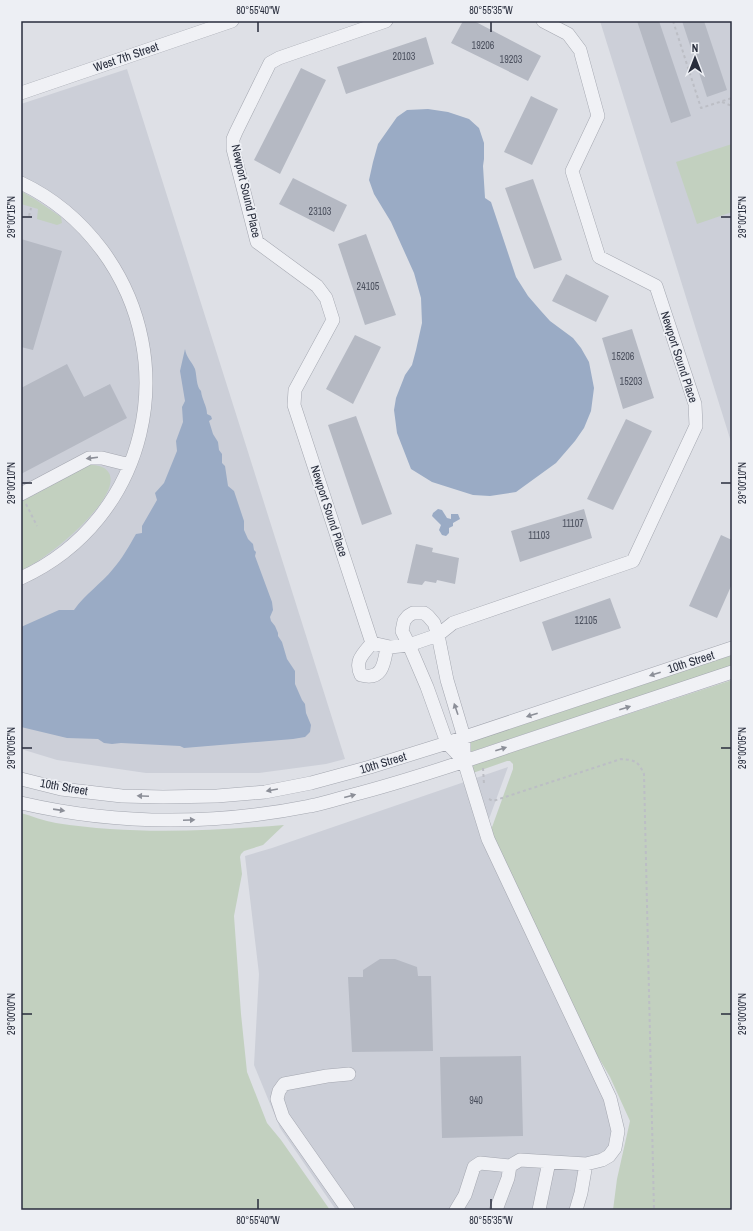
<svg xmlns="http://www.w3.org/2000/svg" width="753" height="1231" font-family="'Archivo Narrow',sans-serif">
  <rect width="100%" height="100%" fill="#dee0e6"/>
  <path fill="#cccfd8" d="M 600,21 L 732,21 L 732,445 Z
    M 127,69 L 345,759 L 326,764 L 259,773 L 146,773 L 57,760 L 21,749 L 21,104 Z
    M 508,767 L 485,830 L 610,1098 L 615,1148 L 586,1164 L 576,1210 L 336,1210 L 280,1128 L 254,1065 L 259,974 L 245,856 L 272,848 Z"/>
  <path fill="#c2d0bf" d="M 732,144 L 732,212 L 697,224 L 676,162 Z
    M 21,191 L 36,200 L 61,217 L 62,223 L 57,225 L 37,219 L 38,209 L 21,204 Z
    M 90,465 C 97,465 105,466 109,473 C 123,498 43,563 21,570 L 21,502 Z
    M 732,655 L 732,666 L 470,752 L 470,742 Z
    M 732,680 L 732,1210 L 613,1210 L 617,1179 L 630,1121 L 610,1077 L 590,1043 L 491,830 L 513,769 L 513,764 L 510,761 L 507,761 L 470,774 L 470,766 Z
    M 21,813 C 32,816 44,821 56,823 C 132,835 208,831 284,825 L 263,845 L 244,851 L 241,854 L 240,857 L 242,874 L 234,916 L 241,1014 L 247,1072 L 267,1123 L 281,1140 L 330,1210 L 21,1210 Z"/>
  <path fill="#9aabc5" d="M 428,109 L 448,112 L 469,119 L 479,128 L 484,143 L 484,159 L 483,166 L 485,198 L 491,202 L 516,277 L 528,296 L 541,311 L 550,321 L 573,338 L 581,348 L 589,362 L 594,388 L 591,411 L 584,428 L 575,441 L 556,463 L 516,492 L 490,496 L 473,495 L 454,489 L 432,482 L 411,469 L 397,433 L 394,410 L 396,398 L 405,375 L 412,365 L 416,350 L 422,323 L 421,298 L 414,273 L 391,222 L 374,194 L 369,180 L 373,162 L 378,144 L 397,117 L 407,110 Z
    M 185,349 C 186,357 192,362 195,369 C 197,376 196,386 201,391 C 202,400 207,406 207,414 L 211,416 L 212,419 L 209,421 L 213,434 L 218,442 L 219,450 L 222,454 L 222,463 L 225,466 L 228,486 L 234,491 L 244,521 L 244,530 L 248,539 L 253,544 L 254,550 L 256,552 L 255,556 L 272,602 L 273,610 L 270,617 L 271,621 L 275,626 L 278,633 L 278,636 L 282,642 L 287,659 L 295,671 L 295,684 L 302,700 L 305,704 L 306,713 L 311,725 L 310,732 L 305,737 L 293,739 L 184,748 L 180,746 L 121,743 L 112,744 L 104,743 L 98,739 L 67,738 L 21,727 L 21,627 L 59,610 L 74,610 C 85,594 101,584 113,569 C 122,559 129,546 136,534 L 142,533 L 142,526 L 157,500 L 155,493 L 164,483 L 177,451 L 176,441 L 183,422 L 182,407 L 185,401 L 180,371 Z
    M 438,509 L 442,510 L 447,518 L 451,519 L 451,514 L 458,514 L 460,519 L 453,523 L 453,526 L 449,528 L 449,533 L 446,536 L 442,535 L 439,530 L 441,525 L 432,516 L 433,513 Z"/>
  <path fill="#b5b9c3" d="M 463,21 L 474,21 L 541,56 L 528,81 L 451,43 Z
    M 637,21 L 659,21 L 691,116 L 671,123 Z
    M 682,21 L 704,21 L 727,90 L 707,97 Z
    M 426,37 L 434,64 L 346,94 L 337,67 Z
    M 301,68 L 326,80 L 280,174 L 254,160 Z
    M 531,96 L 558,109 L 532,165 L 504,152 Z
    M 293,178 L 347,205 L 334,232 L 279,204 Z
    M 533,179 L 562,260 L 534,269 L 505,188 Z
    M 366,234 L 396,315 L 365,325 L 338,244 Z
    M 21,239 L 62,251 L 33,350 L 21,347 Z
    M 566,274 L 609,296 L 596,322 L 552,301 Z
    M 632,329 L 654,398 L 623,409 L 602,338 Z
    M 355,335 L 381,347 L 353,404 L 326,389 Z
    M 67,364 L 84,397 L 110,384 L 127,418 L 21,474 L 21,388 Z
    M 356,416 L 392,514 L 362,525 L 328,425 Z
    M 626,419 L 652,431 L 613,510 L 587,499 Z
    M 584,509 L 592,538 L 520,562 L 511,531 Z
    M 721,535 L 732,540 L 732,584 L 717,618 L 689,606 Z
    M 416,544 L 433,548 L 432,552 L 459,558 L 455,584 L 437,580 L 436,583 L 425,581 L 422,585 L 407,583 Z
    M 610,598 L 621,628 L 552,651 L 542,622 Z
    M 380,959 L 395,959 L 417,967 L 418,976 L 431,976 L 433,1051 L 352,1052 L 348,977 L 363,977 L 363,970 Z
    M 521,1056 L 523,1136 L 442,1138 L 440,1057 Z"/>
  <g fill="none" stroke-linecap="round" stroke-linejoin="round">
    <defs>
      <path id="minor" d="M 386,21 L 279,58 L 270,63 L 236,132 L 233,139 L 233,149 L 257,242 L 317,286 L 326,298 L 333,320 L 295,390 L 294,405 L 372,643 L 390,647 L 409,645 L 438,635 L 453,623 L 633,561 L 696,426 L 695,404 L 656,286 L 599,257 L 572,171 L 598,116 L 580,50 L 568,34 L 543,21
        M 21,93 L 232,21
        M 21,183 C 53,198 81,222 102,250 C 184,361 148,520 21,578
        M 21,494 L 89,458 L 102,458 L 130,465
        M 372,643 C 363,654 354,661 361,675 C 383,681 384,663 387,647
        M 464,761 L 447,743 L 427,687 L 409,645 L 402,631 L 404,621 L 408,616 L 413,613 L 424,613 L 428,616 L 434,623 L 438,635 L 447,680 L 464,737 L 464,761 L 488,839 L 610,1098 L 618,1131 L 615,1148 L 609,1156 L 602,1160 L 586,1164 L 520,1160 L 510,1166 L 508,1178 L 496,1210
        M 21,779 L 61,789 L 122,796 L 163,797 L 217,796 L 265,792 L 311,783 L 370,767 L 447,743 L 732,648
        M 21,803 C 116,825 215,825 310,806 C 327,803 343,797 360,793 C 409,780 457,764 504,748 C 580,723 656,698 732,672
        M 348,1210 L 283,1117 L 277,1099 L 279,1091 L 284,1084 L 327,1076 L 349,1074
        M 456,1210 L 465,1195 L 474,1167 L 480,1163 L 510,1166
        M 539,1210 L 549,1162
        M 576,1210 L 581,1193 L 586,1164"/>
    </defs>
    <use href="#minor" stroke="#a4a7b0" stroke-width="14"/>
    <path stroke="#bcbec5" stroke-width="2" stroke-dasharray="3 3" stroke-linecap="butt" d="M 673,21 L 701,108 L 732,98
      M 722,102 L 732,106
      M 29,216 L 31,208
      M 26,504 L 37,526
      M 483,768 L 484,784
      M 489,799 L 493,801 L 621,759 C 635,760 638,761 644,774 L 654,1210"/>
    <use href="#minor" stroke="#f0f1f5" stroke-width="13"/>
  </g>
  <defs><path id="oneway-solid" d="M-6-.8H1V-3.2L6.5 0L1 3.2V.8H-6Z"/></defs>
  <g fill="#8c8f98">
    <use href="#oneway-solid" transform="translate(92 458) rotate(173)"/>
    <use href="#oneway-solid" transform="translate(655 674) rotate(162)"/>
    <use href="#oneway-solid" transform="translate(625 708) rotate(-18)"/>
    <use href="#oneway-solid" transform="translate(456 709) rotate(-109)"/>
    <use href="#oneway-solid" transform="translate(532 715) rotate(162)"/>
    <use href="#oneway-solid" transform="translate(501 749) rotate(-18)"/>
    <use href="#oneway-solid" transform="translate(272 790) rotate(170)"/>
    <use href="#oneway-solid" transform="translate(143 796) rotate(-178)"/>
    <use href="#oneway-solid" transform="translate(350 796) rotate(-15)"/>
    <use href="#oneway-solid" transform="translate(59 810) rotate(8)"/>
    <use href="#oneway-solid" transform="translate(189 820) rotate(-2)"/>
  </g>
  <path fill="none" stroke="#282d3c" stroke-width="1.5" d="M 258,22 L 258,32M 491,22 L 491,32M 22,217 L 32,217M 721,217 L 731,217M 22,483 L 32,483M 721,483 L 731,483M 22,748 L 32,748M 721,748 L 731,748M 22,1014 L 32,1014M 721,1014 L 731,1014M 258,1199 L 258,1209M 491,1199 L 491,1209"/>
  <g text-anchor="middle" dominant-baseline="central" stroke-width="3.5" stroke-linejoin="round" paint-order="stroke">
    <g font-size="10" fill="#4b505e">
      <text x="483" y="45">19206</text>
      <text x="404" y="56">20103</text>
      <text x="511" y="59">19203</text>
      <text x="320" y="211">23103</text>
      <text x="368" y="286">24105</text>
      <text x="623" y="356">15206</text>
      <text x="631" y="381">15203</text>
      <text x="573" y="523">11107</text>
      <text x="539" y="535">11103</text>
      <text x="586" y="620">12105</text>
      <text x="476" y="1100">940</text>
    </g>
    <g font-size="12" fill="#282d3c" stroke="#edeff4">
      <text transform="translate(126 57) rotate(-19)">West 7th Street</text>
      <text transform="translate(246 191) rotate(77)">Newport Sound Place</text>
      <text transform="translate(679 357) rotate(72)">Newport Sound Place</text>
      <text transform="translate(329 511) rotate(72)">Newport Sound Place</text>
      <text transform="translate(691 662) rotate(-18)">10th Street</text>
      <text transform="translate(383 763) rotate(-17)">10th Street</text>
      <text transform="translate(64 787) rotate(10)">10th Street</text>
    </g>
  </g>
  <rect width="753" height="1231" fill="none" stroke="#edeff4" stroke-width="44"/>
  <g transform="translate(695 58)" stroke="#edeff4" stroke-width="3" paint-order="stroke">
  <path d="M0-3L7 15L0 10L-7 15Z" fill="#282d3c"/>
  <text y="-6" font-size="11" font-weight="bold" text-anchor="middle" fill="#282d3c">N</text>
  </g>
  <rect x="22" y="22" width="709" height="1187" fill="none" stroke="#282d3c" stroke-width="1.5"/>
  <g font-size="10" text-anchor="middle" fill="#282d3c">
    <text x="258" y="14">80°55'40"W</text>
    <text x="491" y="14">80°55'35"W</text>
    <text transform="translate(11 217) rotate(-90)" y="4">29°00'15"N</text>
    <text transform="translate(742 217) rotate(-90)" y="4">29°00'15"N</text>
    <text transform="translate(11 483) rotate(-90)" y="4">29°00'10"N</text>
    <text transform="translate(742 483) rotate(-90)" y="4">29°00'10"N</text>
    <text transform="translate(11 748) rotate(-90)" y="4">29°00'05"N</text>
    <text transform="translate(742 748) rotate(-90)" y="4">29°00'05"N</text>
    <text transform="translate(11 1014) rotate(-90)" y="4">29°00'00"N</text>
    <text transform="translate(742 1014) rotate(-90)" y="4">29°00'00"N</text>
    <text x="258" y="1224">80°55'40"W</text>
    <text x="491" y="1224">80°55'35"W</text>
  </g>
</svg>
